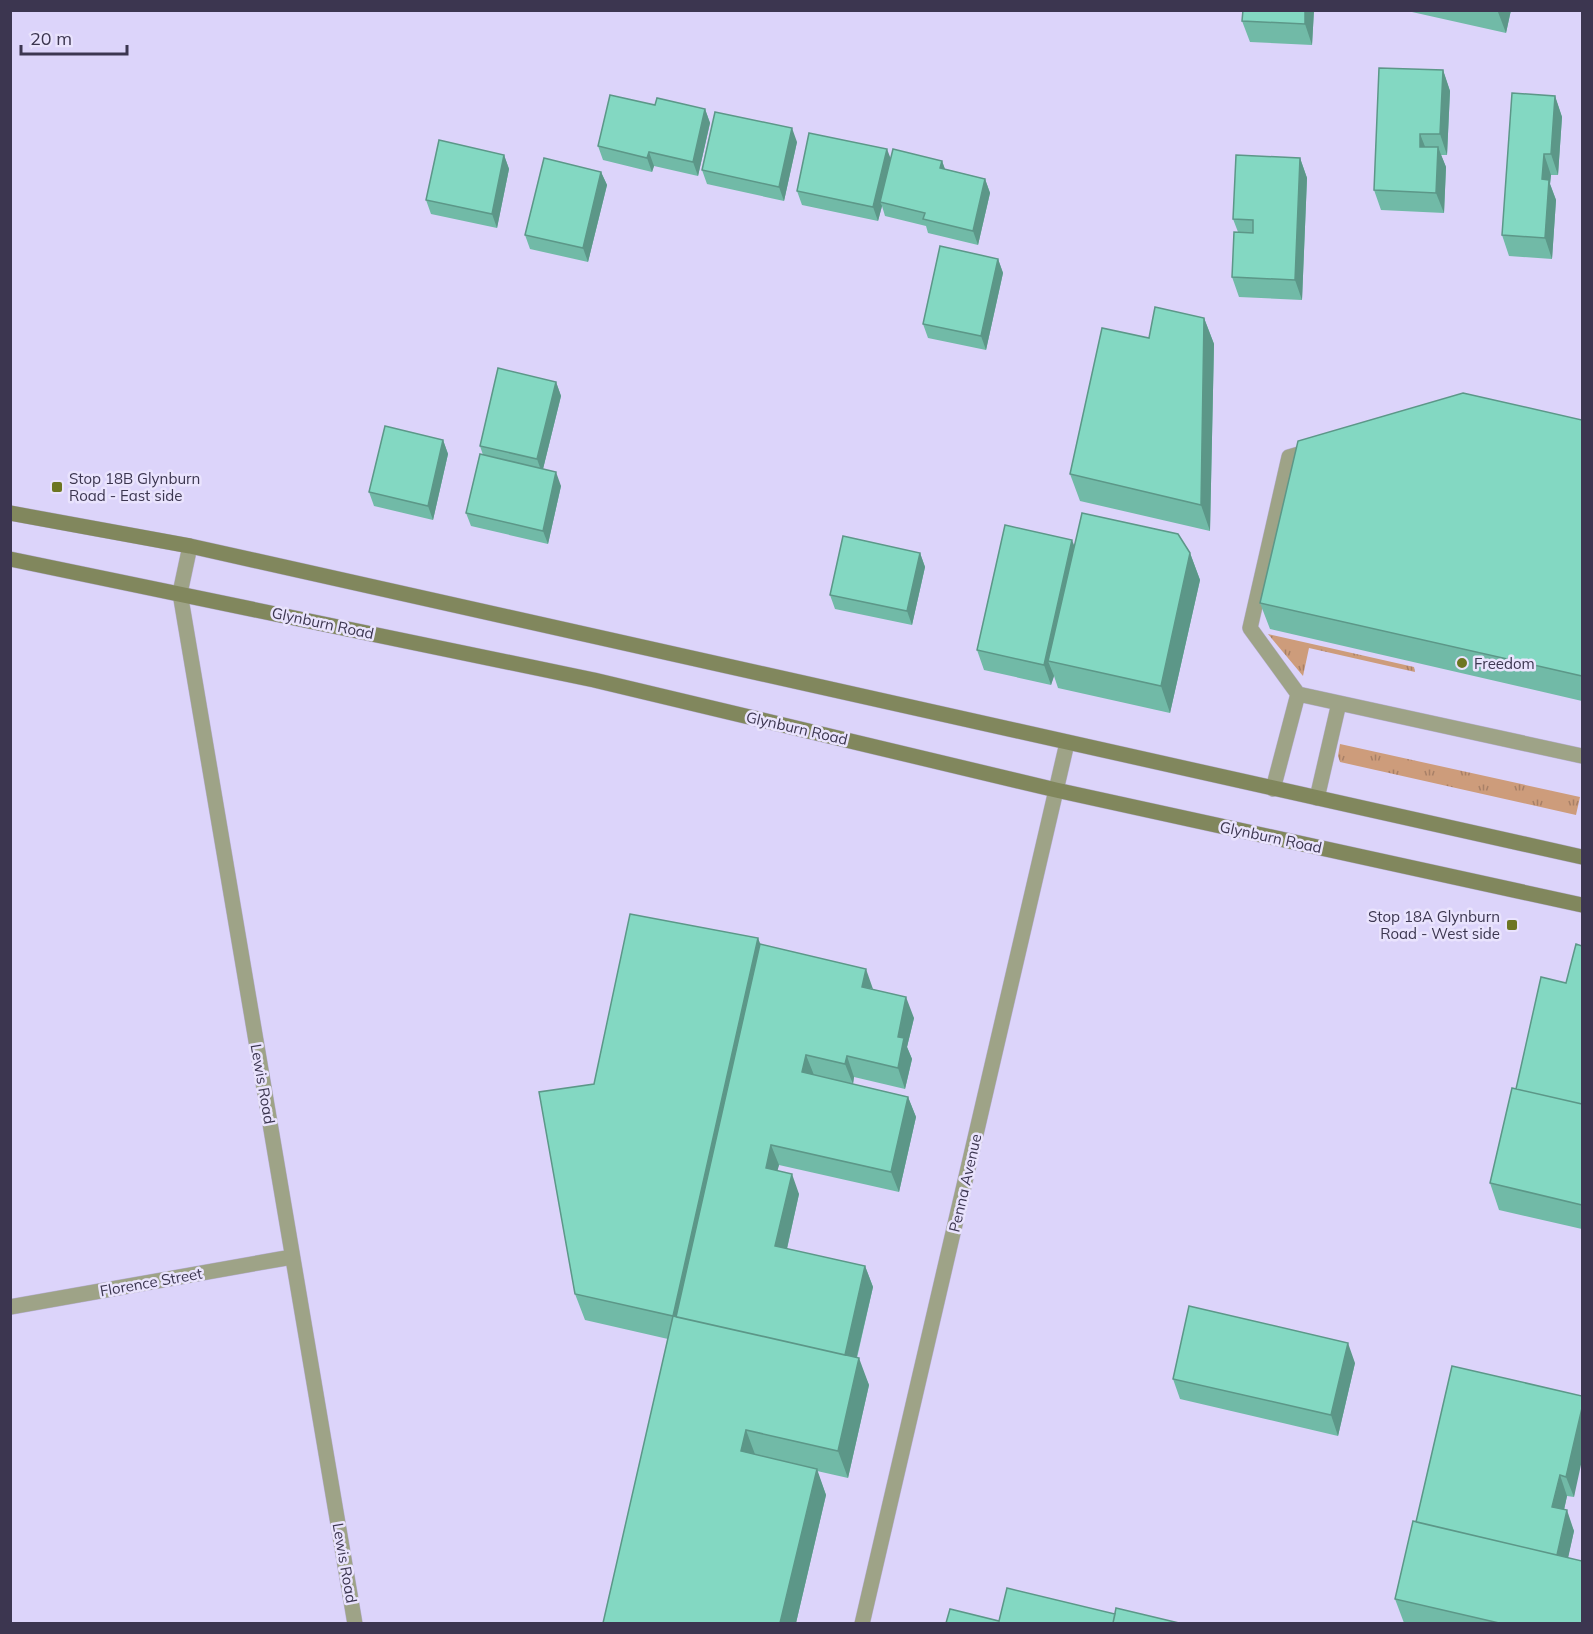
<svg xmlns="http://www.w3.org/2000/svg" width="1593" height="1634" font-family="Mulish,sans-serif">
  <defs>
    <pattern id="grass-tufts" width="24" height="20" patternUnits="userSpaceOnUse" patternTransform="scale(1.5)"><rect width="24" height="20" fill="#cd9c7b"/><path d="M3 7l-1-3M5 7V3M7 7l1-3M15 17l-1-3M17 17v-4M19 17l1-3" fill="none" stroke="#a88067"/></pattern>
  </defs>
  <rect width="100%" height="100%" fill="#dcd4fa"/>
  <path fill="url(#grass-tufts)" d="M 1268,634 L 1414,667 L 1415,672 L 1309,648 L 1303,676 Z
    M 1340,744 L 1580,797 L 1576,815 L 1340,762 L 1338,756 Z"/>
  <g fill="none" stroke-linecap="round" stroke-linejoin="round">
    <defs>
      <path id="lane" d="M 1313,450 L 1289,457 L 1250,628 L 1298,694 L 1582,756
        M 1273,789 L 1298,694
        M 1317,798 L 1339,703"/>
      <path id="street" d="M 190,546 L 180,593 L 355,1624
        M 10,1307 L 292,1257
        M 862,1624 L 1067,743"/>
      <path id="secondary" d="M 10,513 L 190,546 L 1582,857
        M 10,559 L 594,680 L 1056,790 L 1582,905"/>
    </defs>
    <use href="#lane" stroke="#b9b1d5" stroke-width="16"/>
    <use href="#street" stroke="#b9b1d5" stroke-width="16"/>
    <use href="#secondary" stroke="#b9b1d5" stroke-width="16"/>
    <use href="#lane" stroke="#9ea387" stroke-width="15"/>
    <use href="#street" stroke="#9ea387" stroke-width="15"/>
    <use href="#secondary" stroke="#81875d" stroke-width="15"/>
  </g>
  <path fill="#71baa7" d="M 1314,10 L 1312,45 L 1250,42 L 1242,21 Z
    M 1403,10 L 1511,10 L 1506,33 Z
    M 1443,70 L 1450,91 L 1447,155 L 1441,155 L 1446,167 L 1444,213 L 1381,210 L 1374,190 Z
    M 1555,96 L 1562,117 L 1558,175 L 1551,175 L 1550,184 L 1556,200 L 1552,259 L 1509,256 L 1502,235 Z
    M 655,105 L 705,109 L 710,123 L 698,176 L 654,166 L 652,172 L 603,160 L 598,146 Z
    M 797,142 L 784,201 L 707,184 L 702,170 Z
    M 504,155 L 509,169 L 497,228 L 431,214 L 426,200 Z
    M 1300,158 L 1307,178 L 1302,300 L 1239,297 L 1232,277 L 1238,232 L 1233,219 Z
    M 891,160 L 942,161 L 945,169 L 985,179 L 990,193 L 978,245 L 928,233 L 926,226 L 885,216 L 882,206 L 878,221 L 802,205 L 797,191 Z
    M 601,172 L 607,185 L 588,262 L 530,249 L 525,235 Z
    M 998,259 L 1003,273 L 986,350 L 928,338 L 923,324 Z
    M 1204,318 L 1214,344 L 1210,531 L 1080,501 L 1070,474 L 1149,338 Z
    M 556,382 L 561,396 L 543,469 L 561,486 L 548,544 L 471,526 L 466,513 L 483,455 L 480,446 Z
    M 1582,420 L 1582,701 L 1270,629 L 1260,603 Z
    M 443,440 L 448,454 L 433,520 L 374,506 L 369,492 Z
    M 1074,545 L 1190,553 L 1200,580 L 1170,713 L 1058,688 L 1054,676 L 1051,685 L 984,670 L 977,650 Z
    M 920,553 L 925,567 L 912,625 L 835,609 L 830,595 Z
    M 758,938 L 760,944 L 873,990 L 914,1018 L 907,1047 L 912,1059 L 905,1089 L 854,1077 L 853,1084 L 908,1097 L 916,1117 L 899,1192 L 779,1165 L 777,1170 L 799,1194 L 787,1249 L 865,1266 L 873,1287 L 857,1358 L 869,1385 L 848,1478 L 817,1471 L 826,1495 L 796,1623 L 603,1623 L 668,1339 L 585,1320 L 575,1294 L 594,1084 Z
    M 1582,946 L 1582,1229 L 1499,1210 L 1490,1183 L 1566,983 Z
    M 1355,1363 L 1338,1436 L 1180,1399 L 1173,1379 Z
    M 1582,1396 L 1574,1497 L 1567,1496 L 1564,1510 L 1574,1531 L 1568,1557 L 1582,1623 L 1404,1623 L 1395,1599 Z"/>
  <path fill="#5c9788" d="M 1305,10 L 1314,10 L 1312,45 L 1305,24 Z
    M 1499,10 L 1511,10 L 1506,33 L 1498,12 Z
    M 1443,70 L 1450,91 L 1447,155 L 1440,134 Z
    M 1555,96 L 1562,117 L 1558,175 L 1551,154 Z
    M 705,109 L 710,123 L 698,176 L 693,162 Z
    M 792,128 L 797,142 L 784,201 L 779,187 Z
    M 1420,134 L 1428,154 L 1420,147 Z
    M 1438,147 L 1446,167 L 1444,213 L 1436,193 Z
    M 887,149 L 892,162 L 880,202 L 882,206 L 878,221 L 873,207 Z
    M 649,152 L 654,166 L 652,172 L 647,158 Z
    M 1544,154 L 1551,175 L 1550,184 L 1556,200 L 1552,259 L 1545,238 L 1542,179 Z
    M 504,155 L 509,169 L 497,228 L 492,214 Z
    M 1300,158 L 1307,178 L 1302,300 L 1295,280 Z
    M 942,161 L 947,175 L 940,168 Z
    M 601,172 L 607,185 L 588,262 L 583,248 Z
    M 985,179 L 990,193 L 978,245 L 973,231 Z
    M 998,259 L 1003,273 L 986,350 L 981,336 Z
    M 1204,318 L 1214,344 L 1210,531 L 1201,505 Z
    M 556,382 L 561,396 L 542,473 L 537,459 Z
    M 443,440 L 448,454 L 433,520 L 428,506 Z
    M 556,472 L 561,486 L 548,544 L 543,531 Z
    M 1072,540 L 1080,560 L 1048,661 L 1054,676 L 1051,685 L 1044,665 Z
    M 920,553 L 925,567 L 912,625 L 907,611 Z
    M 1190,553 L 1200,580 L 1170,713 L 1161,686 Z
    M 758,938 L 768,965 L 687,1325 L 673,1316 Z
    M 866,969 L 873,989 L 862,987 Z
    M 906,997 L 914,1018 L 907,1047 L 912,1059 L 905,1089 L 898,1068 L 898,1037 Z
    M 806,1055 L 814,1075 L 802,1072 Z
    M 847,1056 L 854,1077 L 853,1084 L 845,1064 Z
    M 908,1097 L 916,1117 L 899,1192 L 891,1172 Z
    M 771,1145 L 779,1165 L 773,1188 L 766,1168 Z
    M 792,1174 L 799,1194 L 783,1266 L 775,1246 Z
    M 865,1266 L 873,1287 L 851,1381 L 844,1360 Z
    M 1348,1343 L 1355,1363 L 1338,1436 L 1331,1415 Z
    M 859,1358 L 869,1385 L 848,1478 L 838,1451 Z
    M 1582,1408 L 1582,1460 L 1574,1497 L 1566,1477 Z
    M 746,1430 L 756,1457 L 741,1451 Z
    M 817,1469 L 826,1495 L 796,1623 L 780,1623 Z
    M 1560,1475 L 1567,1496 L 1560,1528 L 1552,1507 Z
    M 1567,1510 L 1574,1531 L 1563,1581 L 1555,1560 Z"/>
  <path fill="#83d8c2" stroke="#5c9788" stroke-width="1.5" d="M 1243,10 L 1305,10 L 1305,24 L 1242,21 Z
    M 1379,68 L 1443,70 L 1440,134 L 1420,134 L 1420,147 L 1438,147 L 1436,193 L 1374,190 Z
    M 1512,93 L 1555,96 L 1551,154 L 1544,154 L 1542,179 L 1549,180 L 1545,238 L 1502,235 Z
    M 610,95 L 655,105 L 657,98 L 705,109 L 693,162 L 649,152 L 647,158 L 598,146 Z
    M 715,112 L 792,128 L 779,187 L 702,170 Z
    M 809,133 L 887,149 L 873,207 L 797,191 Z
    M 439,140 L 504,155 L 492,214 L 426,200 Z
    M 893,149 L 942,161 L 940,168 L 985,179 L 973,231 L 923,219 L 925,213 L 880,202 Z
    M 1236,155 L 1300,158 L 1295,280 L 1232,277 L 1234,232 L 1253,233 L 1253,220 L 1233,219 Z
    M 544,158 L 601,172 L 583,248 L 525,235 Z
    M 940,246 L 998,259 L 981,336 L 923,324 Z
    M 1155,307 L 1204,318 L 1201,505 L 1070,474 L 1102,328 L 1149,338 Z
    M 498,368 L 556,382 L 537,459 L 480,446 Z
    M 1463,393 L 1582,420 L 1582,676 L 1260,603 L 1298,441 Z
    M 385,426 L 443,440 L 428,506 L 369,492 Z
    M 480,454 L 556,472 L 543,531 L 466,513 Z
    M 1082,513 L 1178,534 L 1190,553 L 1161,686 L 1048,661 Z
    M 1005,525 L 1072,540 L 1044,665 L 977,650 Z
    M 843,536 L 920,553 L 907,611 L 830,595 Z
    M 630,914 L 758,938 L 673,1316 L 575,1294 L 539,1092 L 594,1084 Z
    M 760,944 L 866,969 L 862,987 L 906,997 L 898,1037 L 904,1038 L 898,1068 L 847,1056 L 845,1064 L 806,1055 L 802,1072 L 908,1097 L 891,1172 L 771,1145 L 766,1168 L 792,1174 L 775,1246 L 865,1266 L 845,1355 L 676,1317 Z
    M 1576,944 L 1582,946 L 1582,1104 L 1516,1089 L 1541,977 L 1566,983 Z
    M 1512,1088 L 1582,1104 L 1582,1205 L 1490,1183 Z
    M 1189,1306 L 1348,1343 L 1331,1415 L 1173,1379 Z
    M 673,1316 L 859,1358 L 838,1451 L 746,1430 L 741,1451 L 817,1469 L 780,1623 L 603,1623 Z
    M 1452,1366 L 1582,1396 L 1582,1408 L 1566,1477 L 1560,1475 L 1552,1507 L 1567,1510 L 1557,1555 L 1416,1522 Z
    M 1413,1521 L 1582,1561 L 1582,1623 L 1499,1623 L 1395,1599 Z
    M 1007,1588 L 1115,1614 L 1113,1623 L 946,1623 L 950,1609 L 999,1621 Z
    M 1116,1608 L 1179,1623 L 1113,1623 Z"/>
  <g fill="#6d7621" stroke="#e9e3fd" stroke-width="2">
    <rect x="51" y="481" width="12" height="12" rx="3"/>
    <circle cx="1462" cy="663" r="6"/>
    <rect x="1506" y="919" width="12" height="12" rx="3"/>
  </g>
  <g text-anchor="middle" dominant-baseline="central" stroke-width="5" stroke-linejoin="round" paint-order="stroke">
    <g font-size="15" fill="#3c3650" stroke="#e9e3fd" text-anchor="start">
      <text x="69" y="478">Stop 18B Glynburn<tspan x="69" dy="17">Road - East side</tspan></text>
      <text x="1474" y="663">Freedom</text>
      <text x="1500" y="916" text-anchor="end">Stop 18A Glynburn<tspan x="1500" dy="17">Road - West side</tspan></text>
    </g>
    <g font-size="15" fill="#3c3650" stroke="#e9e3fd">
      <text transform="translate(323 623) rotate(12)">Glynburn Road</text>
      <text transform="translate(797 728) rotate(13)">Glynburn Road</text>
      <text transform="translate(1271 837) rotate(12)">Glynburn Road</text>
      <text transform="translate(263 1084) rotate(80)">Lewis Road</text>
      <text transform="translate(965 1183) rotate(-77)">Penna Avenue</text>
      <text transform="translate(151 1282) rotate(-10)">Florence Street</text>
      <text transform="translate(345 1563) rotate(80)">Lewis Road</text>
    </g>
  </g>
  <rect width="1593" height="1634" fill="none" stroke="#3c3650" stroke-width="24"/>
  <path d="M21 45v9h106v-9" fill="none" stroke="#3c3650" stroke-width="3"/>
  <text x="30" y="45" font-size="18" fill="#3c3650" stroke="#e9e3fd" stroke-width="4.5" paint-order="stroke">20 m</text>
</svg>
